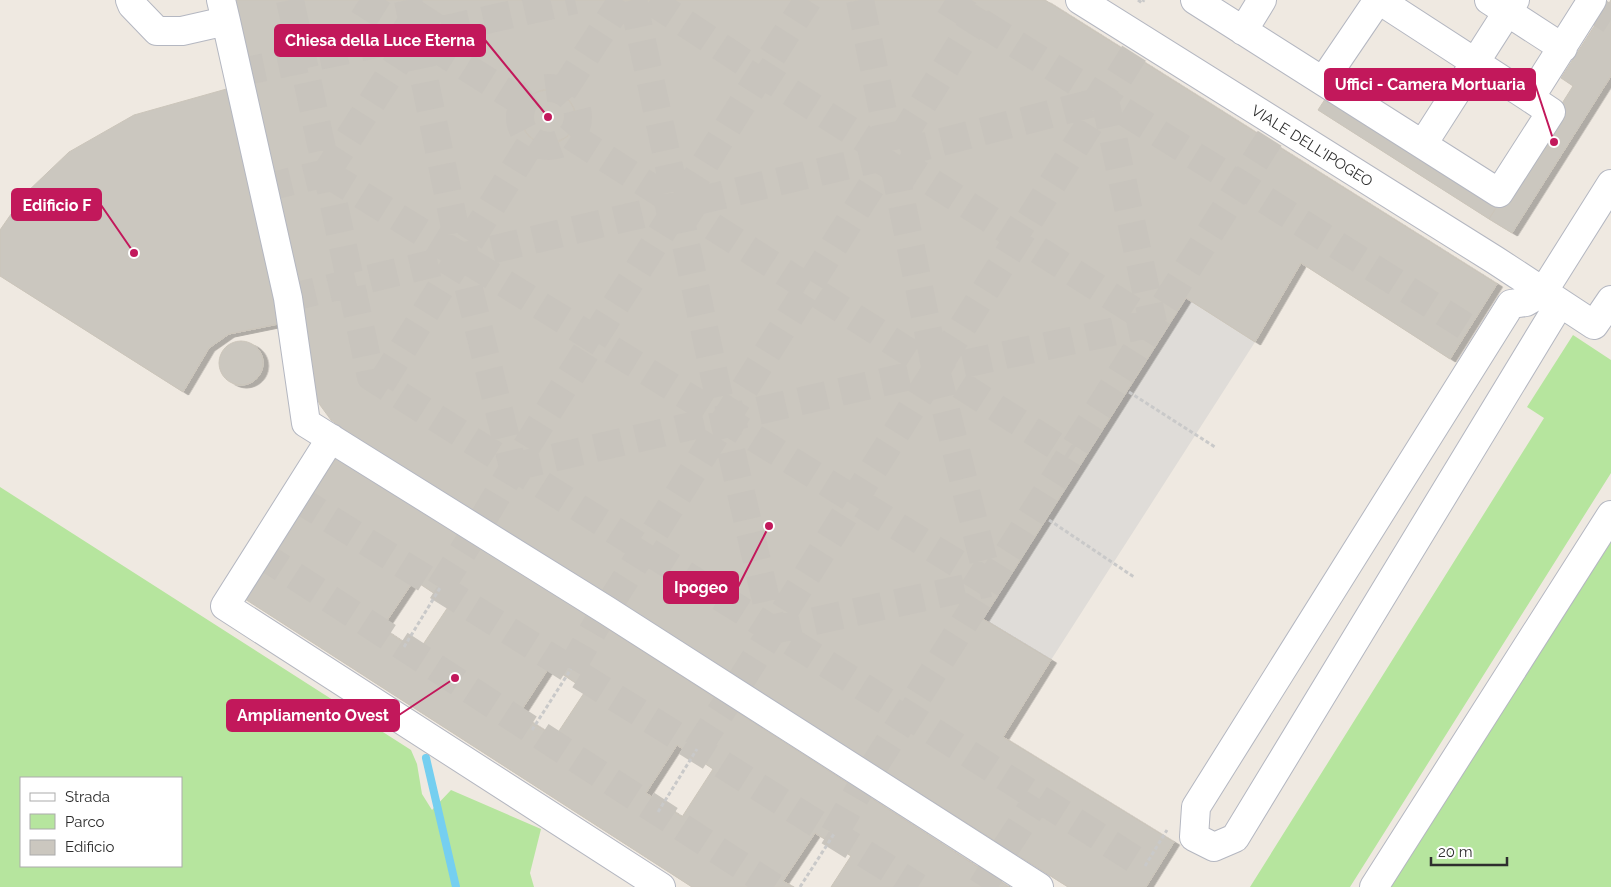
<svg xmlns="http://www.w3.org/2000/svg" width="1611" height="887" font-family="Raleway,sans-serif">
  <defs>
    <filter id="shadow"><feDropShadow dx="5.5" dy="3" stdDeviation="0" flood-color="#0004"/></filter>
  </defs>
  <rect width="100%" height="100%" fill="#efe9e1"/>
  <path fill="#b6e59e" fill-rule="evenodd" d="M 1573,335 L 1611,360 L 1611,473 L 1350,887 L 1250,887 L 1544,418 L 1527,407 Z
    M 0,487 L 411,750 L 417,764 L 422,794 L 432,810 L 451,790 L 541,829 L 530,873 L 534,887 L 0,887 ZM 21,778 L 181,778 L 181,866 L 21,866 Z
    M 1611,529 L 1611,887 L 1390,887 Z"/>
  <path fill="#dfdcd8" d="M 1186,298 L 1255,342 L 1051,660 L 983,619 Z"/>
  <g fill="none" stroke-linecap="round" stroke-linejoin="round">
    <path stroke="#75cff0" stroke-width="8" d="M 426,758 L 456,887"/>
  </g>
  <path fill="#cbc7bf" stroke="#cbc5ba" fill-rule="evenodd" filter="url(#shadow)" d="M 228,0 L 1045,0 L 1497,284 L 1450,359 L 1301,263 L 1255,342 L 1186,298 L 983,619 L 1051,660 L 1003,737 L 1174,842 L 1146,887 L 1068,887 L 349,433 L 331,420 L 320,405 L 315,394 ZM 548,89 L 557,91 L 565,95 L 574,108 L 576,119 L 574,128 L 567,137 L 551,144 L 542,143 L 533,139 L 527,134 L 522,123 L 521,115 L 526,101 L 531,95 L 539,91 Z
    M 1611,0 L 1611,76 L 1512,233 L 1489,219 L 1573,86 L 1561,78 Z
    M 230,88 L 283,323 L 229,334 L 209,348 L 183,392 L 0,276 L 0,230 L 25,194 L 69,152 L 134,115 Z
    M521 117a27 27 0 1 1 54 0a27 27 0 1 1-54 0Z
    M 1331,90 L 1502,198 L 1489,219 L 1318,110 Z
    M219 363a22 22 0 1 1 44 0a22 22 0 1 1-44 0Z
    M 338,455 L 1009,887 L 831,887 L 851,856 L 815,833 L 783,881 L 793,887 L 692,887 L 245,599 ZM 414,580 L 450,604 L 418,652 L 382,628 ZM 550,666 L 586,690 L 555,737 L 519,714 ZM 677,745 L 713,769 L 682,817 L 646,793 Z"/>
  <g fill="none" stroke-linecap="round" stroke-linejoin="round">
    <path stroke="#c8c4bd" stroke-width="28" stroke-dasharray="28 14" stroke-linecap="butt" d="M 290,0 L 371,377 L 906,714 L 1145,866
      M 359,0 L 523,103
      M 408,0 L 461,257 L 513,467
      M 633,0 L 724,420 L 773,630
      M 650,0 L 760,73 L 1153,323
      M 860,0 L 936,370 L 989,583
      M 945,0 L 1240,184 L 1465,326
      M 1589,6 L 1611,20
      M 237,73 L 415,36 L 575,0
      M520 117a29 29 0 1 1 58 0a29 29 0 1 1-58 0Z
      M 563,91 L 622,0
      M 571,136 L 1070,455
      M 326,173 L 989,583
      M 326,173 L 438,0
      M 264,188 L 326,173
      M 288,298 L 891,155 L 1105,100 L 1153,323
      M 381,384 L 532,141
      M 513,467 L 936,370 L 1153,323
      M 295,497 L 918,887
      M 483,519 C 541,420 604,324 665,227 C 713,152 759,75 808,0
      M 259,553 L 774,887
      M 440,588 L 470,540
      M 611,602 L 988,0
      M 773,630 L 989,583
      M 571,669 L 598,622
      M 740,682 L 1143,39
      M 697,749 L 726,704
      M 874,766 L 1278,125
      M 834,834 L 861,787
      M 1005,849 L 1038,798
      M 982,887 L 992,871"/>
    <defs>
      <path id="minor" d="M 130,0 L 132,5 L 157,31 L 182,31 L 226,21 L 221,0
        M 1080,0 L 1495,260 L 1594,325 L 1611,300
        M 1195,0 L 1499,193 L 1551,112 L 1530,98 L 1592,0
        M 1379,0 L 1530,98
        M 1489,0 L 1563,48
        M 226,21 L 288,298 L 306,423 L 606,610 L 1039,887
        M 1243,31 L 1262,0
        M 1323,81 L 1378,0
        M 1423,144 L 1515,0
        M 1560,303 L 1235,838 L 1214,847 L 1194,837 L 1196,807 L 1511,304 L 1526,302 L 1543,292 L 1611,184
        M 331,438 L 225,606 L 661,887
        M 1374,887 L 1611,515"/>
    </defs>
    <use href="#minor" stroke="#b4b7c1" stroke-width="30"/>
    <path stroke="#c9c9c9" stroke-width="3" stroke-dasharray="4 2.5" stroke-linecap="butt" d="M 1138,0 L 1142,3 L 1144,0
      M 1129,392 L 1215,447
      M 1049,520 L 1134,577
      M 404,647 L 440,588
      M 532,730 L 571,669
      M 658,812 L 697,749
      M 1145,866 L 1167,830
      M 800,887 L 834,834"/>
    <use href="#minor" stroke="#fff" stroke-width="28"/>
  </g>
  <g text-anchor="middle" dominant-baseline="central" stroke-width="4" stroke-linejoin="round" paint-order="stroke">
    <g font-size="15" fill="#2e2e2e" stroke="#fff">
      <text transform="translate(1312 146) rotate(32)">VIALE DELL'IPOGEO</text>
    </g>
  </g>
  <path fill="none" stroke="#c2185b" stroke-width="2" d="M548 117L485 40M1554 142L1535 84M134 253L101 205M769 526L738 587M455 678L399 715"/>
  <g fill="#c2185b" stroke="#fff" stroke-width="2">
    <circle cx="548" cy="117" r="5"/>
    <circle cx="1554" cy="142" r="5"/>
    <circle cx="134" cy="253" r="5"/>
    <circle cx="769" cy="526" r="5"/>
    <circle cx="455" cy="678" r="5"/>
  </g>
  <g fill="#c2185b" stroke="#c2185b" stroke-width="2">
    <rect x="275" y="25" width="210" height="31" rx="5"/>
    <rect x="1325" y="69" width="210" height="31" rx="5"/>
    <rect x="12" y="189" width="89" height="31" rx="5"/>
    <rect x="664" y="572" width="74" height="31" rx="5"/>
    <rect x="227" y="700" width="172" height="31" rx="5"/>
  </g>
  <g font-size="16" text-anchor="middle" font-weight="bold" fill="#fff">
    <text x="380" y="46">Chiesa della Luce Eterna</text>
    <text x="1430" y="90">Uffici - Camera Mortuaria</text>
    <text x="57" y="211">Edificio F</text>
    <text x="701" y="593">Ipogeo</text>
    <text x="313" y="721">Ampliamento Ovest</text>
  </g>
  <rect x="20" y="777" width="162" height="90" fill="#ffffff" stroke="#ababab"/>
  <rect x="30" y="793" width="25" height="8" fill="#ffffff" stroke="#ababab"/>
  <text x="65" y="802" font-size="15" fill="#2e2e2e">Strada</text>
  <rect x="30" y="814" width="25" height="15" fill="#b6e59e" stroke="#ababab"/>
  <text x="65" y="827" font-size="15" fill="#2e2e2e">Parco</text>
  <rect x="30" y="840" width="25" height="15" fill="#cbc7bf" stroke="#ababab"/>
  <text x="65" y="852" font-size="15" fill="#2e2e2e">Edificio</text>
  <path d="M1431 857v8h76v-8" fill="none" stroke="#2e2e2e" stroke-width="2.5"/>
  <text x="1438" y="857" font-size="15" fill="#2e2e2e" stroke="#ffffff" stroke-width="4" paint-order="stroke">20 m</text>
</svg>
